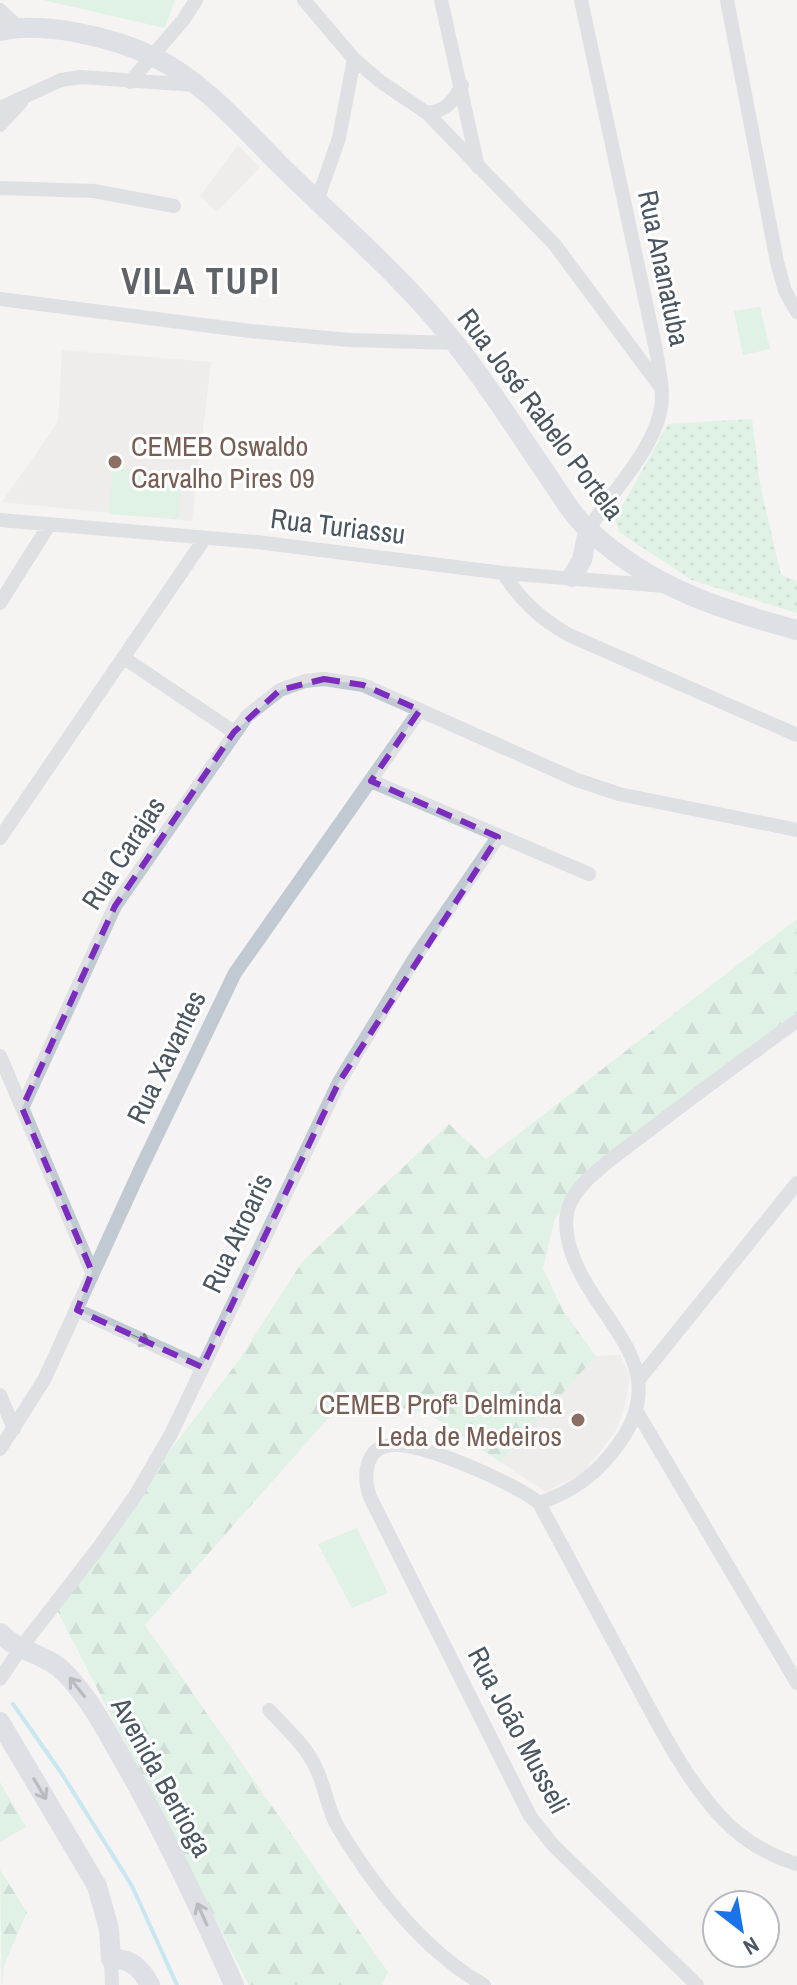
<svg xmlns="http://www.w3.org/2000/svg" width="797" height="1985" font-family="'Archivo Narrow',sans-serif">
  <defs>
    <pattern id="grass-dots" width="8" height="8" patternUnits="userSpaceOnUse" patternTransform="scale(2)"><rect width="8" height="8" fill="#c3f1d5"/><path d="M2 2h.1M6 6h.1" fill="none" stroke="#a0c6b0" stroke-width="1.8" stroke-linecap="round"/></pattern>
    <pattern id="forest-firs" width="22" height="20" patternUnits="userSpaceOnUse" patternTransform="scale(2)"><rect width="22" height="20" fill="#c3f1d5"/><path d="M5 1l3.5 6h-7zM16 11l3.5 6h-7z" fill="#a0c6b0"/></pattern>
  </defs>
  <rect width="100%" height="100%" fill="#f5f3f3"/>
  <path fill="#e6e4e5" d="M 238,145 L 260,167 L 217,212 L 200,196 Z
    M 62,350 L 211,362 L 192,521 L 2,502 L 58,422 Z
    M 620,1355 L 630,1376 L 624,1409 L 615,1432 L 583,1473 L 546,1492 L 500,1462 L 596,1356 Z"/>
  <path fill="url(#grass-dots)" d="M 752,419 L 760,484 L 781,575 L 797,581 L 797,613 L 692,580 L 619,532 L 615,519 L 668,424 Z"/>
  <path fill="url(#forest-firs)" d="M 797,919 L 797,1025 L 576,1194 L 555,1218 L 543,1268 L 563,1311 L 596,1356 L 500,1462 L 431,1415 L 349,1395 L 145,1625 L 388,1972 L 382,1985 L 249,1985 L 54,1604 L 239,1360 L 302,1262 L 449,1124 L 486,1159 Z
    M 0,1782 L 26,1827 L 0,1842 Z
    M 0,1870 L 27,1912 L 4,1965 L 2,1985 Z"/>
  <path fill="#c3f1d5" d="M 43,0 L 175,0 L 165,28 Z
    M 760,307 L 770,349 L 743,355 L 734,311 Z
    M 113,468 L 182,472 L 178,519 L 109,514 Z
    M 357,1528 L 388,1593 L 352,1608 L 318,1544 Z"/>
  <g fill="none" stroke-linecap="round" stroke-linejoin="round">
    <path stroke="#90daee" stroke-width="4" d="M 13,1704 L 62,1774 L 132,1886 L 177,1985"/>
    <path stroke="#c1cad2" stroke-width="14" d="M 304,0 L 354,59 L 381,82 L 427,113 L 555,245 L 659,385
      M 441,0 L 478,167
      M 581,0 L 656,350 C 659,370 665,394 660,413 C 649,457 610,492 588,531
      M 727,0 L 777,262 L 785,291 L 797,312
      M 0,10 L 18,27
      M 130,82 L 184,19 L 196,0
      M 0,108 L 61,80 L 81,77 L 195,85
      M 427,113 C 446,111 454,101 462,85
      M 0,125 L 21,102
      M 0,188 L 94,191 L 174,206
      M 317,201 L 339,138 L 354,59
      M 0,299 L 250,331 L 350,340 L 455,343
      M 0,520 L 257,542 L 503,573 L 665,586
      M 503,573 C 521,601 541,619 569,635 L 797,735
      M 0,603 L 49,525
      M 124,658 L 234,732
      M 371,781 L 589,874
      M 0,838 L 205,538
      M 0,1056 L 92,1272
      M 22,1108 L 115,906 L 247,716 L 280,690 L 305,681 L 324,679 L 363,685 L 577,780 L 619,794 L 797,830
      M 77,1310 L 202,1367
      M 640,1378 L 797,1183
      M 0,1395 L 14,1429
      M 636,1410 L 797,1683
      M 0,1449 L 44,1380 L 142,1166 L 235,973 L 420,710
      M 539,1503 C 575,1491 599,1472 620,1442 C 675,1364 594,1321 571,1251 C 567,1238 564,1223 568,1209 C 571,1198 580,1187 588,1179 C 610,1158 636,1141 660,1122 C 705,1088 751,1054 797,1021
      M 0,1679 L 20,1649 L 99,1547 L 135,1496 L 171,1434 L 339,1082 L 416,956 L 498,837
      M 269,1710 C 285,1727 305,1745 315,1766 C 326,1787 327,1810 339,1829 C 375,1888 424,1951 484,1985
      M 111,1959 L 112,1985
      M 697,1985 L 553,1845 L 530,1816 L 370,1497 C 363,1477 364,1447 392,1445 C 421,1442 517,1484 539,1503 C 570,1561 601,1618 632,1676 C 658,1724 683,1775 720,1816 C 741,1839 768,1855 797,1864"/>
    <path stroke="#c1cbd6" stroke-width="20" d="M 0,31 C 43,21 112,37 152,56 C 203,81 242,127 281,166 C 339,223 404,278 454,342 C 488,384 517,431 548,476 C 561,495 574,518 592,533 C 653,588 719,609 797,630
      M 572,577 L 582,560 L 588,531
      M 0,1633 C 19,1653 47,1653 66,1674 C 90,1699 106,1730 123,1760 C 165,1833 200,1908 234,1985
      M 0,1722 L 97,1886 L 109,1929 L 111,1959 C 131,1958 141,1968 150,1985"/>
  </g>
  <defs><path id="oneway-shaft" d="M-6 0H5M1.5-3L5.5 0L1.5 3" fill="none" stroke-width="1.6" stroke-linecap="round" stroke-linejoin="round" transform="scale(2)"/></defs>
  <use stroke="#6e7983" href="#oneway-shaft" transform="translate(139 1339) rotate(24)"/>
  <g stroke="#6e7984">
    <use href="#oneway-shaft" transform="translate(77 1687) rotate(-128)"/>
    <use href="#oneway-shaft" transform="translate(40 1789) rotate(59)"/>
    <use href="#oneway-shaft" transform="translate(202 1914) rotate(-114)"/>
  </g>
  <path d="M0 0H797V1985H0ZM 324,679 L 363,685 L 420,710 L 371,781 L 498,837 L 339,1082 L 202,1367 L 77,1310 L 92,1272 L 22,1108 L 115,906 L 234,732 L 280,690 Z" fill="#f5f3f3" fill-opacity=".55" fill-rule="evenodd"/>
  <path fill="none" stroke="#7b2cbf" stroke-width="6" stroke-dasharray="16 10" stroke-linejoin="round" d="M 324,679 L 363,685 L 420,710 L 371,781 L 498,837 L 339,1082 L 202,1367 L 77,1310 L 92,1272 L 22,1108 L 115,906 L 234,732 L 280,690 Z"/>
  <g fill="#8d6e63" stroke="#fff" stroke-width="3">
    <circle cx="115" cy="462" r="8"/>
    <circle cx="578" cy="1420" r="8"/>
  </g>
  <g text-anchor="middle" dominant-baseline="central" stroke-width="6" stroke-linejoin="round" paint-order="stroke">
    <g font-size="28" fill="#4a5661" stroke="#fff">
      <text transform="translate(664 268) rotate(78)">Rua Ananatuba</text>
      <text transform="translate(541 414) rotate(53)">Rua José Rabelo Portela</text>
      <text transform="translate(338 526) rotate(7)">Rua Turiassu</text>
      <text transform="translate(123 853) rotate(-57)">Rua Carajas</text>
      <text transform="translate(166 1057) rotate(-64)">Rua Xavantes</text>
      <text transform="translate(237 1233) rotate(-65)">Rua Atroaris</text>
      <text transform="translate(519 1730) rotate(62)">Rua João Musseli</text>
      <text transform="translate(162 1777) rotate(61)">Avenida Bertioga</text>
    </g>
    <g font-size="28" fill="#785e54" stroke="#fff" text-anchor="start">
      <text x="131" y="446">CEMEB Oswaldo<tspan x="131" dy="32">Carvalho Pires 09</tspan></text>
      <text x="562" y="1404" text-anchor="end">CEMEB Profª Delminda<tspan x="562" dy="32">Leda de Medeiros</tspan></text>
    </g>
    <g font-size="36" font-weight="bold" letter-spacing="2" fill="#5f6368" stroke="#fff">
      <text x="201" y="281">VILA TUPI</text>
    </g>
  </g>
  <g transform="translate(741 1929) rotate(149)"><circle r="38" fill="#ffffff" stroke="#b7bbc0" stroke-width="2"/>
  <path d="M0-6L14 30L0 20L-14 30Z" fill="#1a73e8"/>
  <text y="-12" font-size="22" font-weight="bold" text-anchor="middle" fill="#4a5661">N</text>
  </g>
</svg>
